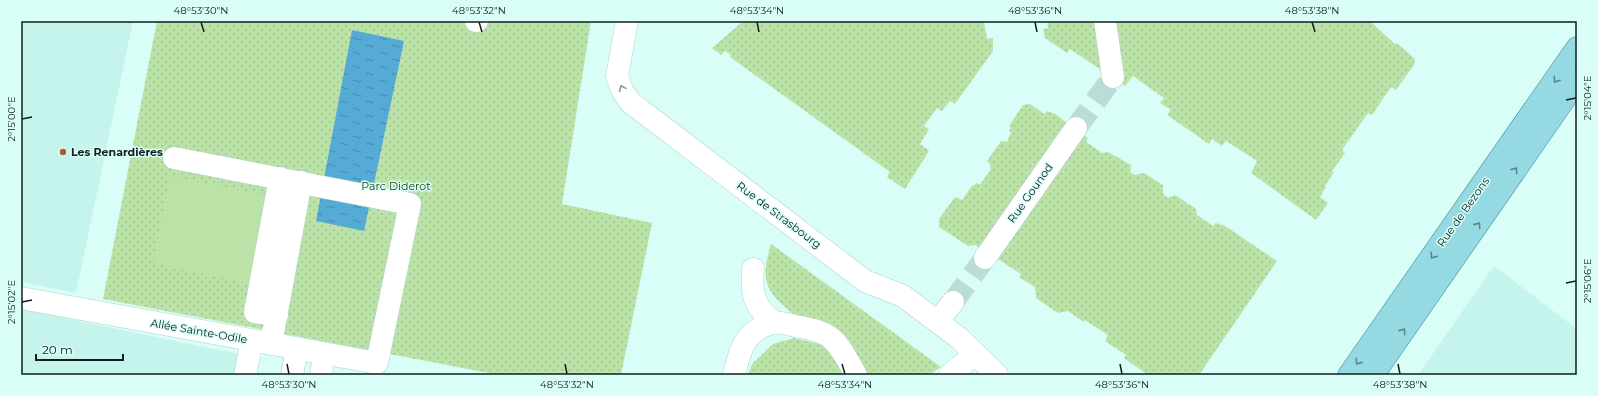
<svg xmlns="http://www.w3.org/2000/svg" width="1598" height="396" font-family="Montserrat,sans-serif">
  <defs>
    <pattern id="park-dots" width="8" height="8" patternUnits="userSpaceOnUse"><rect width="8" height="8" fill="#bbe2a7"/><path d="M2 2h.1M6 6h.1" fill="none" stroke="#a0c18f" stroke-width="1.8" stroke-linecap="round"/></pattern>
    <pattern id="water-ripples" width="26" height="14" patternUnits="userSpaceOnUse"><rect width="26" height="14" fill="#55aad6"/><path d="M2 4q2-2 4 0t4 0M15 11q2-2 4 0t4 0" fill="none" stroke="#458aad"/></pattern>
  </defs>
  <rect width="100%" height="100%" fill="#d9fef8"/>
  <path fill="#c5f4ec" d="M 21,21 L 133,21 L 76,293 L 21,282 Z
    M 1494,266 L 1577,329 L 1577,375 L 1418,375 Z
    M 21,309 L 243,355 L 239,375 L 21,375 Z"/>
  <path fill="url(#park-dots)" d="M 157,21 L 591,21 L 562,204 L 652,223 L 621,375 L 499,375 L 103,299 Z
    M 749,21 L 984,21 L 987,39 L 993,38 L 993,51 L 955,104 L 950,101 L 942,111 L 937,108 L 924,126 L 929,129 L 920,144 L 929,151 L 905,189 L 887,177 L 890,172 L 730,57 L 731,55 L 725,51 L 721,55 L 712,48 L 741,23 Z
    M 1047,21 L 1370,21 L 1395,44 L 1397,43 L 1415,59 L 1414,65 L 1396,90 L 1391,87 L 1372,115 L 1368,113 L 1342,150 L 1345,153 L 1332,171 L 1334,172 L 1325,186 L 1326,187 L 1320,197 L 1328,203 L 1316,220 L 1251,173 L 1257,161 L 1226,141 L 1222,146 L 1212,139 L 1209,144 L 1167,115 L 1171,110 L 1160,103 L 1164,98 L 1133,76 L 1125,86 L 1070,49 L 1067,53 L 1045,38 L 1043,29 L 1048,28 Z
    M 1030,104 L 1044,114 L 1047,111 L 1055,114 L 1088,138 L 1086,142 L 1102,153 L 1108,152 L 1131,165 L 1130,172 L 1135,175 L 1144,173 L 1163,185 L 1163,194 L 1168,198 L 1175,195 L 1196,209 L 1197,215 L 1213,226 L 1216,223 L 1225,226 L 1277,261 L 1199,375 L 1148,375 L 1124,358 L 1126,355 L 1105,341 L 1108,335 L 1085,320 L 1084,322 L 1068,311 L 1058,313 L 1036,298 L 1035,287 L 1019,277 L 1021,274 L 998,259 L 994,264 L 976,245 L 968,246 L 939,227 L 939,219 L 955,197 L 962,200 L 971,187 L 977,183 L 980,185 L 991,169 L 990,164 L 987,161 L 1001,141 L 1007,142 L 1011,132 L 1009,131 L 1011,128 L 1009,126 L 1023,105 Z
    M 771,244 L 941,367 L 929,375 L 869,375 C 854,358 856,340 833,326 C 823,320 809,320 798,316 C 792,314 787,309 783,305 C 760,286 764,269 771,244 Z
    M 794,338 L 828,346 L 847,375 L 748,375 L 752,364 L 773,344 Z"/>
  <path fill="#bbe2a7" d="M 170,176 L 268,196 L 250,284 L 153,263 Z"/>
  <path fill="url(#water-ripples)" d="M 352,30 L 404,41 L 364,231 L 316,221 Z"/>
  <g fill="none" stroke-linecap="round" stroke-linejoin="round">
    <path stroke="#bbdcd7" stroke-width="22" stroke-dasharray="22 11" stroke-linecap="butt" d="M 1076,128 L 1113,77
      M 953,302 L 985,258"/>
    <defs>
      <path id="minor" d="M 476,21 L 477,21
        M 627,21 L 617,76 L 622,90 L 630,102 L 865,281 L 903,296 L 959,338 L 997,375
        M 1105,21 L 1113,77
        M 985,258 L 1076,128
        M 753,269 C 751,295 754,307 775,323
        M 21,298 L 377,363 L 410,204 L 174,158
        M 277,315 L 255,312 L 280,178
        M 938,321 L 953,302
        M 271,344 L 301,182
        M 245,375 L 252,341
        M 292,375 L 297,349
        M 321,375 L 324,354
        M 734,375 C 740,350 745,329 774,323 C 782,321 793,326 801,327 C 811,329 825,332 832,339 C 843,349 849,363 856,375
        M 950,375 L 975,354"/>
      <path id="major" d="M 1349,375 L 1577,48
        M 1373,375 L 1577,81"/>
    </defs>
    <use href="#minor" stroke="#add2cc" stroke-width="23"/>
    <use href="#major" stroke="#398892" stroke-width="23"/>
    <use href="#minor" stroke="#fff" stroke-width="22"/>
    <use href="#major" stroke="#95dae3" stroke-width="22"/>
  </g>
  <defs><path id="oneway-chevron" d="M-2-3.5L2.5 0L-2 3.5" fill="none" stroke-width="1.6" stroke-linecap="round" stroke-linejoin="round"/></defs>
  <g stroke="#5a8589">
    <use href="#oneway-chevron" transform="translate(1556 80) rotate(125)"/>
    <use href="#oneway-chevron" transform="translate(1515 170) rotate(-55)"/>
    <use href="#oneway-chevron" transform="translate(1478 225) rotate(-55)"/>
    <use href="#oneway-chevron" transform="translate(1433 256) rotate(125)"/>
    <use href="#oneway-chevron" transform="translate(1403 331) rotate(-55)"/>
    <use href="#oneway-chevron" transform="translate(1358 362) rotate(125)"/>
  </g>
  <use stroke="#949a99" href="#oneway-chevron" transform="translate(622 88) rotate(-114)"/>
  <path fill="none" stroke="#111e1c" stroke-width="1.5" d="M 201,22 L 204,32M 479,22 L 482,32M 757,22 L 759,32M 1035,22 L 1037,32M 1312,22 L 1315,32M 1566,100 L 1576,98M 22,119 L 32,117M 1566,283 L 1576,281M 22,302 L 32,300M 287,364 L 289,374M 565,364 L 567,374M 842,364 L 845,374M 1120,364 L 1122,374M 1398,364 L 1400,374"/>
  <circle fill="#a16428" stroke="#d9fef8" stroke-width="1.5" cx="63" cy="152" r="4"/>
  <g text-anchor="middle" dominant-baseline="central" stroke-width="3" stroke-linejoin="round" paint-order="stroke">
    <g font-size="11" font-weight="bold" fill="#111e1c" stroke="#d9fef8" text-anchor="start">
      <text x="71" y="152">Les Renardières</text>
    </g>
    <g font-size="11" fill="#1d3908" stroke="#d9fef8">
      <text x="396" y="186">Parc Diderot</text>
    </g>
    <g font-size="11" fill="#111e1c" stroke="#d9fef8">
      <text transform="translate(1030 193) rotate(-55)">Rue Gounod</text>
      <text transform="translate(1463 212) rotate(-55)">Rue de Bezons</text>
      <text transform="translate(779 215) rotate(37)">Rue de Strasbourg</text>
      <text transform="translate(199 331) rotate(10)">Allée Sainte-Odile</text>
    </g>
  </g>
  <rect width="1598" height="396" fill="none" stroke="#d9fef8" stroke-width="44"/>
  <path d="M36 354v6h87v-6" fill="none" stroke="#111e1c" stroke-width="2"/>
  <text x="42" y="354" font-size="12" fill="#111e1c" stroke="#d9fef8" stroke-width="3" paint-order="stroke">20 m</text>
  <rect x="22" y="22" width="1554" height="352" fill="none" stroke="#111e1c" stroke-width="1.5"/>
  <g font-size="10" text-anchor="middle" fill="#111e1c">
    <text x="201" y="14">48°53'30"N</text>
    <text x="479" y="14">48°53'32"N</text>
    <text x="757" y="14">48°53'34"N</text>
    <text x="1035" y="14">48°53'36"N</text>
    <text x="1312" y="14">48°53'38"N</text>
    <text transform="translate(1587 98) rotate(-90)" y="4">2°15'04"E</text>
    <text transform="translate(11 119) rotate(-90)" y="4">2°15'00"E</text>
    <text transform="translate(1587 281) rotate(-90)" y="4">2°15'06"E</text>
    <text transform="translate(11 302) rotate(-90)" y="4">2°15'02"E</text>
    <text x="289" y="388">48°53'30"N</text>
    <text x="567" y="388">48°53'32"N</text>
    <text x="845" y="388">48°53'34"N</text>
    <text x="1122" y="388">48°53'36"N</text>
    <text x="1400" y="388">48°53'38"N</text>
  </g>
</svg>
